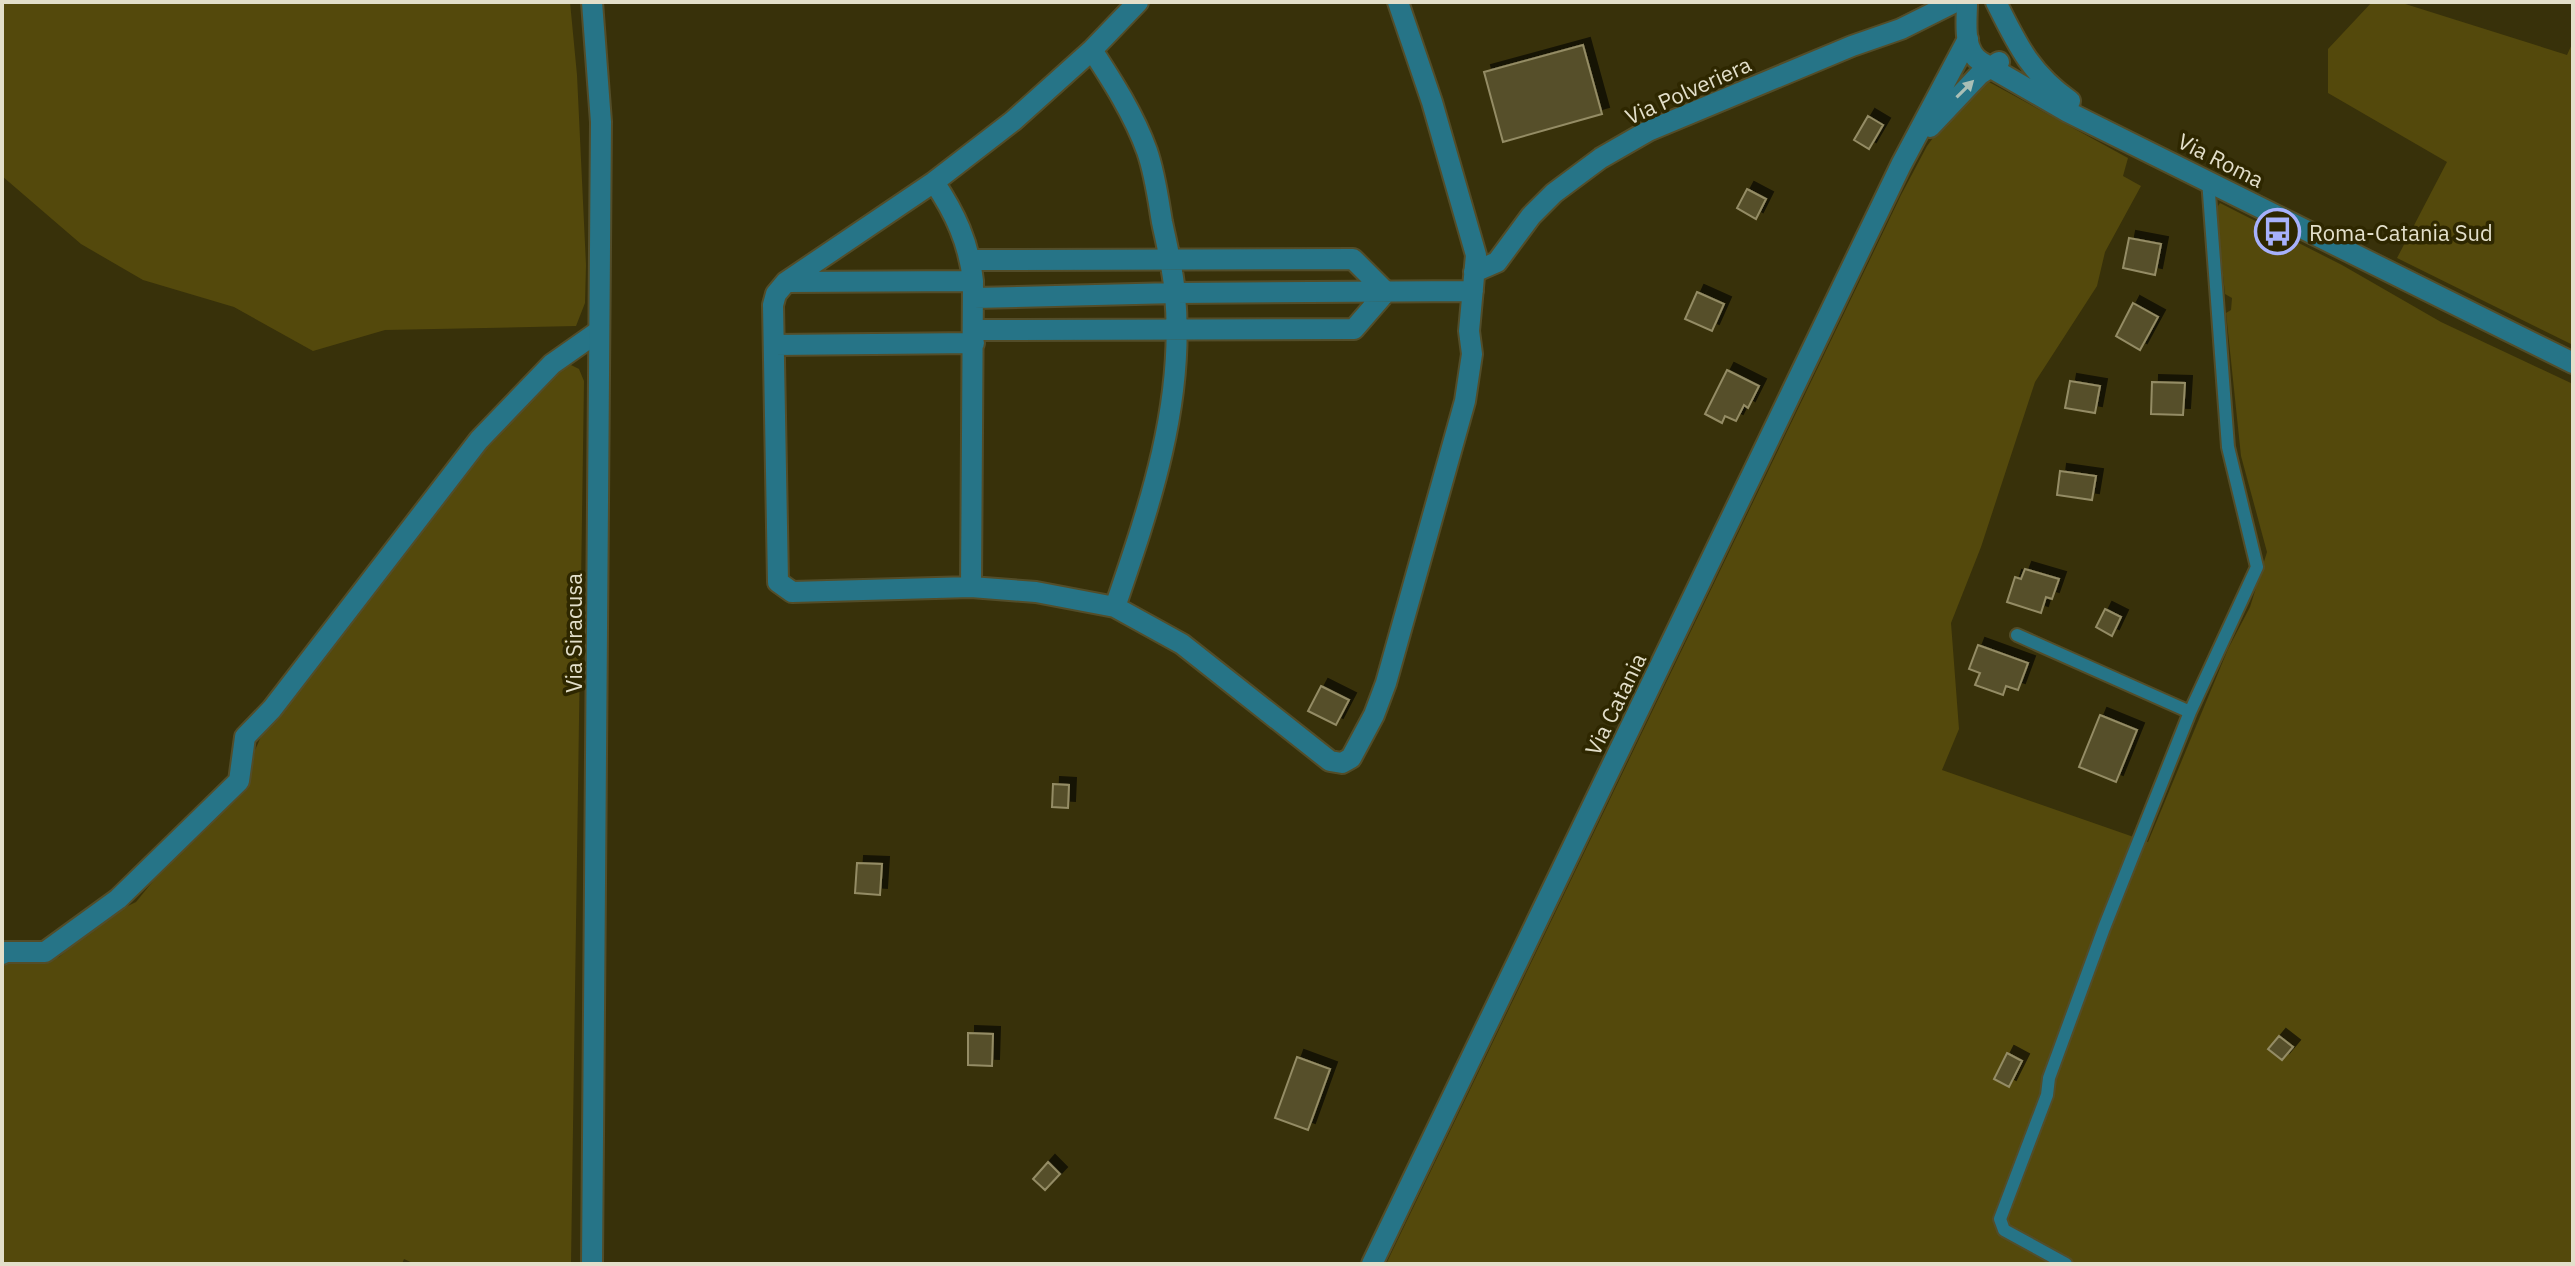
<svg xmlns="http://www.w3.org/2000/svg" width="2575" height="1266" font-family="'IBM Plex Sans',sans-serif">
  <defs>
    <filter id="shadow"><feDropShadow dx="7" dy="-7" stdDeviation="0" flood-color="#0009"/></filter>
  </defs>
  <rect width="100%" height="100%" fill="#38310a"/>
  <path fill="#54490c" d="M 2,2 L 570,2 L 577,75 L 586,265 L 585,303 L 576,326 L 385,330 L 313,351 L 234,307 L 143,280 L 81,244 L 2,176 Z
    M 2372,2 L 2399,2 L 2567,55 L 2573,42 L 2573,345 L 2397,258 L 2447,162 L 2328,93 L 2328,49 Z
    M 1989,82 L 2128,158 L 2123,176 L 2141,186 L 2105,252 L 2097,286 L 2035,382 L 1981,547 L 1951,623 L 1959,729 L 1942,770 L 2148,842 L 2228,649 L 2250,607 L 2267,552 L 2241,456 L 2226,313 L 2231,310 L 2232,298 L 2225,294 L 2216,209 L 2220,203 L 2342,265 L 2441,322 L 2573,384 L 2573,1264 L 1386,1264 L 1901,195 L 1927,146 L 1952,112 L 1982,83 Z
    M 571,365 L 579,369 L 584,381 L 571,1264 L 415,1264 L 404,1259 L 402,1264 L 2,1264 L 2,971 L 5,964 L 17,959 L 37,963 L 59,957 L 105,917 L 136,902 L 175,854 L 244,789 L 252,769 L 255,750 L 263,732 L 483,447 L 561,367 Z"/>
  <path fill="#57502a" stroke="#948c65" stroke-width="2" filter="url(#shadow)" d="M 1583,45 L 1602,114 L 1503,142 L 1484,72 Z
    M 1868,116 L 1883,125 L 1869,149 L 1854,140 Z
    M 1747,189 L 1766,199 L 1756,219 L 1737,208 Z
    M 2129,238 L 2161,244 L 2155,275 L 2123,268 Z
    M 1697,292 L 1724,304 L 1712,331 L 1685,319 Z
    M 2133,303 L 2158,317 L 2140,350 L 2116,336 Z
    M 1727,370 L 1759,386 L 1748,408 L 1744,405 L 1736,421 L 1725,416 L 1722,423 L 1705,414 Z
    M 2070,381 L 2100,386 L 2095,413 L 2065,408 Z
    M 2152,382 L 2185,383 L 2183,415 L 2151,414 Z
    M 2060,471 L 2096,476 L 2092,500 L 2057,495 Z
    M 2025,569 L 2059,579 L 2052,599 L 2046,597 L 2041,613 L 2007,602 L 2015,577 L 2021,579 Z
    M 2105,609 L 2121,617 L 2112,636 L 2096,627 Z
    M 1978,645 L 2028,663 L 2018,690 L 2006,686 L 2003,695 L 1975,685 L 1980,673 L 1969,669 Z
    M 1321,686 L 1349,700 L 1336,725 L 1308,711 Z
    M 2100,715 L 2137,730 L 2116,782 L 2079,767 Z
    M 1053,784 L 1069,785 L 1068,808 L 1052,807 Z
    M 857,863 L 882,864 L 880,895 L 855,893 Z
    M 968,1033 L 993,1034 L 992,1066 L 968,1065 Z
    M 2279,1036 L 2293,1047 L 2282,1060 L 2268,1049 Z
    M 2007,1053 L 2022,1061 L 2009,1087 L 1994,1079 Z
    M 1297,1057 L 1330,1069 L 1308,1130 L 1275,1118 Z
    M 1048,1162 L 1060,1174 L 1045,1190 L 1033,1179 Z"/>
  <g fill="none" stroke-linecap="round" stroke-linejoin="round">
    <defs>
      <path id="service" d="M 2017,635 L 2190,712
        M 2066,1264 L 2004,1230 L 2000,1219 L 2047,1095 L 2049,1078 L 2104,928 L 2190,712 L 2257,567 L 2228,447 L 2208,180"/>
      <path id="minor" d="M 1138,2 L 1092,50 L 1013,121 L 934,182 L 786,282 L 776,294 L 773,305 L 778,582 L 792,592 L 971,587 L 1036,592 L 1115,607 L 1182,644 L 1330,761 L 1342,763 L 1351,758 L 1374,715 L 1386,683 L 1465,401 L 1472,354 L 1469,331 L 1476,255 L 1432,102 L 1398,2
        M 1092,50 C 1113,82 1134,115 1147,151 C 1155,174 1158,198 1162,222 C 1167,246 1173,269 1175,294 C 1185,403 1150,505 1115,607
        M 934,182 C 955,213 969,243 973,281 L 971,587
        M 971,260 L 1353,259 L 1386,292 L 1354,329 L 974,330
        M 1474,272 L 1497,262 L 1531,216 L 1554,193 L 1601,158 L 1648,131 L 1852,46 L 1901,29 L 1955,2
        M 786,282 L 973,281
        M 974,298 L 1175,293 L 1473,291
        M 774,345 L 974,343
        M 2,954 L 3,952 L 45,952 L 118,899 L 239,781 L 245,737 L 272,709 L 479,440 L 552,364 L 599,331"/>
      <path id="tertiary" d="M 1967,2 C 1967,22 1962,50 1981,62 L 2068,112 L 2573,363
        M 1996,2 C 2017,44 2030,73 2070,101
        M 1930,127 L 1980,74 L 1999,62
        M 592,1264 L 601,122 L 592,2
        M 1372,1264 L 1901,165 L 1968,39"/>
    </defs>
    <use href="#service" stroke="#534d29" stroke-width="16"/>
    <use href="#minor" stroke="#534d29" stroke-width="24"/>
    <use href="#tertiary" stroke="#534d29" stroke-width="24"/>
    <use href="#service" stroke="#267487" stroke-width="12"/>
    <use href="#minor" stroke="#267487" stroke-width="20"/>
    <use href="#tertiary" stroke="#267487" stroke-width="20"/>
  </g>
  <defs><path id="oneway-solid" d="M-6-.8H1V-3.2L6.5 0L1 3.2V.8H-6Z" transform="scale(2)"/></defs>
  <use fill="#aabfb6" href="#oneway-solid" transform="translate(1965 89) rotate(-45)"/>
  <defs>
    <symbol id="bus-ring" viewBox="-11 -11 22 22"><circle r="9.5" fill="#2e2700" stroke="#a7b1fc" stroke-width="1.5"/><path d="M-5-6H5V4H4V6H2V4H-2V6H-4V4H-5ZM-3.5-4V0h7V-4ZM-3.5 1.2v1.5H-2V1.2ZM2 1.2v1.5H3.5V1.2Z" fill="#a7b1fc"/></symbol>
  </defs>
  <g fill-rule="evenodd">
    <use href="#bus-ring" x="2252" y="206" width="51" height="51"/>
  </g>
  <g text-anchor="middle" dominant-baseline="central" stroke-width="7" stroke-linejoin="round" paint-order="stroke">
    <g font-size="22" fill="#e3dfca" stroke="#2e2700">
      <text transform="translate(1688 90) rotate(-24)">Via Polveriera</text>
      <text transform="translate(2221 160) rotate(27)">Via Roma</text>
      <text transform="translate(573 633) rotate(-90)">Via Siracusa</text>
      <text transform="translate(1615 704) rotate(-64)">Via Catania</text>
    </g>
    <g font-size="22" fill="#e3dfca" stroke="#2e2700" text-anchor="start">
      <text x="2309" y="232">Roma-Catania Sud</text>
    </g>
  </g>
  <rect width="2575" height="1266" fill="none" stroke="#e3dfca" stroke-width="8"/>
</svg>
